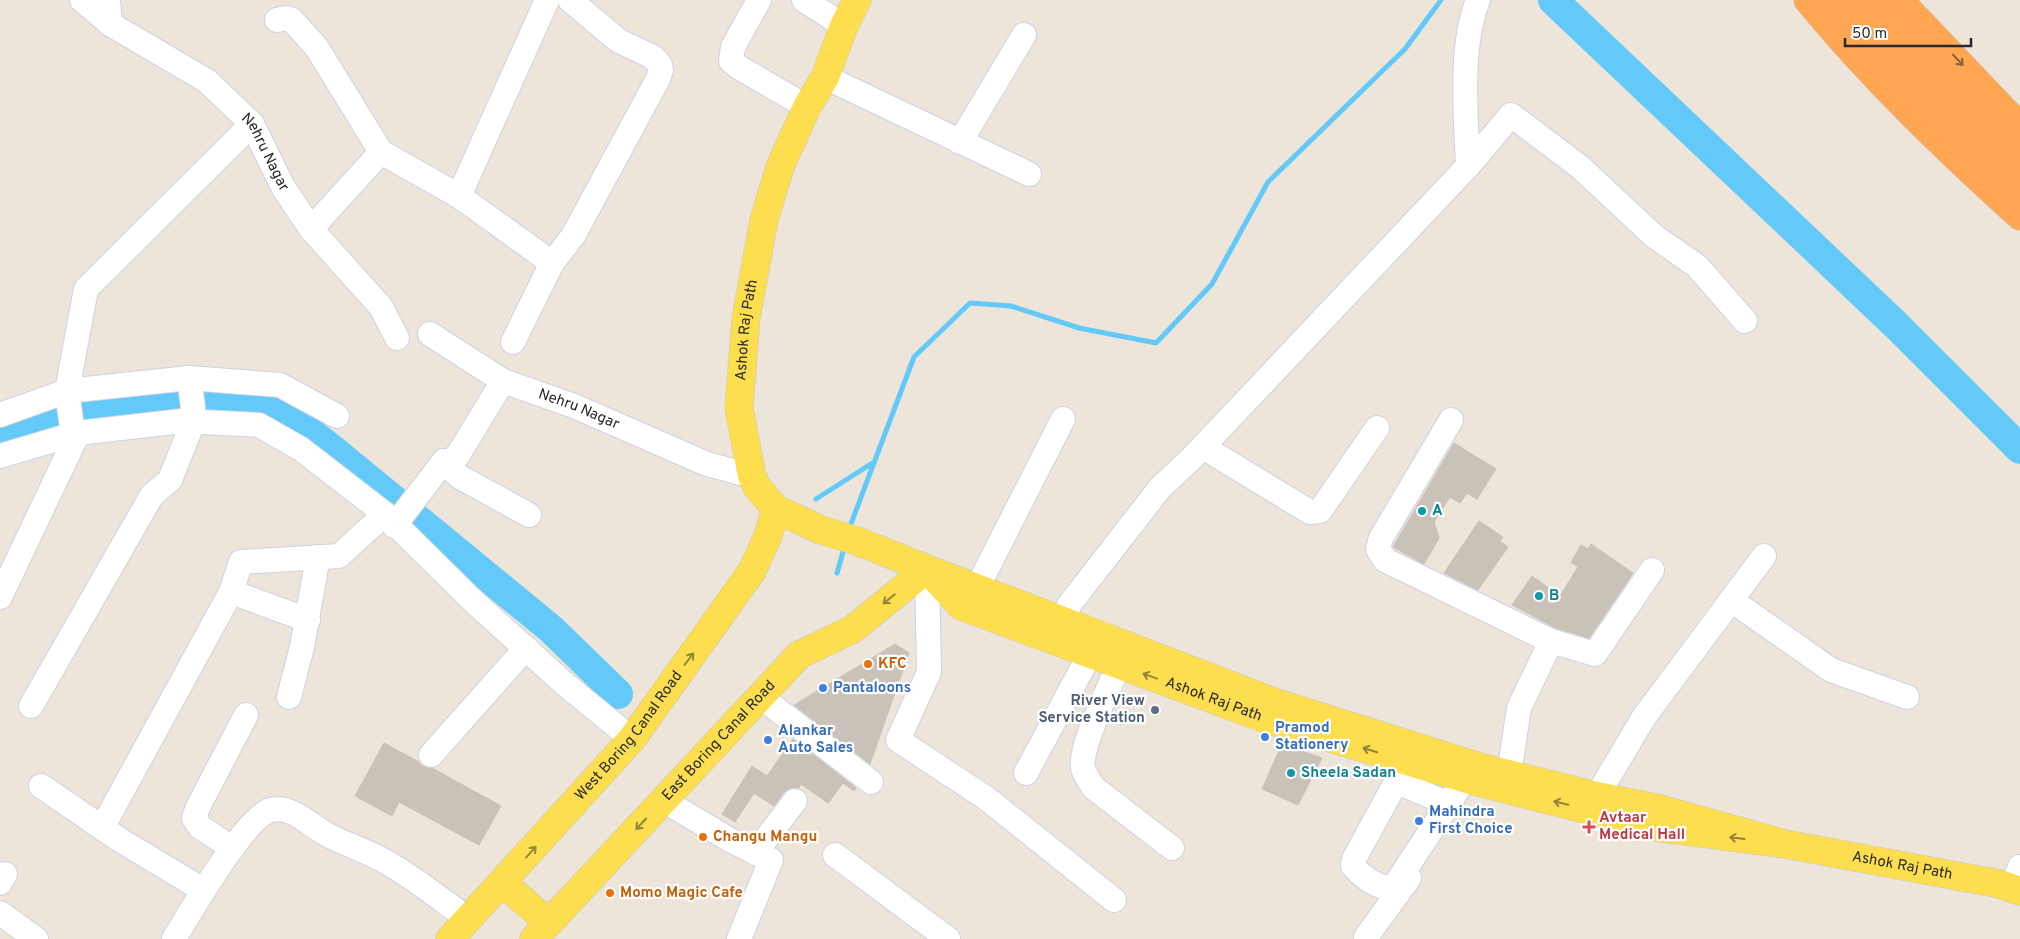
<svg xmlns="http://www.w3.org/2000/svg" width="2020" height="939" font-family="Overpass,sans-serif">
  <rect width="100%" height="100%" fill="#ede5d9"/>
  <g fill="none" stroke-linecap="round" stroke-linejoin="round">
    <path stroke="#62c9f9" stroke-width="5" d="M 816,499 L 874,462
      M 849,529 L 914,357 L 970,303 L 1011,306 L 1079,328 L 1156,343 L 1212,284 L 1268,182 L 1405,49 L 1441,0
      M 837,573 L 845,545"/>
    <path stroke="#62c9f9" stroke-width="30" d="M 1553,0 L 1896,325 L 2020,449
      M 0,434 L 59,413 L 90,406 L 232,401 L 283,411 L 333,450 L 551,629 L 618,694"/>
  </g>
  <path fill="#c8c2b9" stroke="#c8c2b3" d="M 1454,443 L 1496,469 L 1477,499 L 1467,493 L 1460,503 L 1450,497 L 1434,522 L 1439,538 L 1424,564 L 1393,547 Z
    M 1479,521 L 1503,537 L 1500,541 L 1508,547 L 1478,590 L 1444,573 Z
    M 1591,544 L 1633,573 L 1589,638 L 1556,628 L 1512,605 L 1532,576 L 1560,596 L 1578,567 L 1571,562 L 1581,545 L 1588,549 Z
    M 895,644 L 909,653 L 870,764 L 794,705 Z
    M 793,739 L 856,788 L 854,791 L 843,783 L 828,803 L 801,784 L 799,788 L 790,788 L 784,792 L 774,806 L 754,793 L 735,822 L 722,814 L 752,766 L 767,776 Z
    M 384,743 L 419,762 L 422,766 L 432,768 L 501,806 L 479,845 L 399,802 L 392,816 L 355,796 Z
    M 1282,744 L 1322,758 L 1298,805 L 1262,789 Z"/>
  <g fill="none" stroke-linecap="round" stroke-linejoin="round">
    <defs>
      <g id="minor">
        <path d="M 82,0 L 110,24"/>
        <path id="s1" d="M 108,0 L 110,24 L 207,81 L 252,124 L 283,187 L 311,229 L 381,307 L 397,338"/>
        <path d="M 547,0 L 459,196 L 552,263"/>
        <path d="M 759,0 L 733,47 L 731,61 L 740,68 L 807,107"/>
        <path d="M 804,0 L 844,26"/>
        <path d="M 277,20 L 286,18 L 292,20 L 317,48 L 381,152 L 459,196"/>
        <path d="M 825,77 L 1029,174"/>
        <path d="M 960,142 L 1024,35"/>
        <path d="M 1468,166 C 1466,114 1459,49 1478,0"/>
        <path d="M 311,229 L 381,152"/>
        <path d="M 430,334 L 503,381"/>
        <path d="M 513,342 L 552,263 L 573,236 L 658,79 L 661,70 L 660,65 L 653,57 L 619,41 L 570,0"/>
        <path d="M 0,415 L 67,391 L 189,378 L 280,385 L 337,416"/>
        <path d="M 1451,420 L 1381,538 L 1378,549 L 1385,560 L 1551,641 L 1519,708 L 1509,774"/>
        <path d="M 73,435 L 67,391 L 86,289 L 252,124"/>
        <path d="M 1203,447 L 1310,512 L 1320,511 L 1377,428"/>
        <path d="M 0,456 L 78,433 L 182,421 L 259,425 L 301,449 L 385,514 L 472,600 L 566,685 L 632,739"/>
        <path d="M 449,462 L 454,472 L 460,477 L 529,515"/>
        <path id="s2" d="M 394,526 L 444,461 L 449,462 L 458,455 L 503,381 L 574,406 L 707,464 L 752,476"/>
        <path d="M 927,569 L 929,672 L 898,740 L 986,798 L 1114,900"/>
        <path d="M 977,588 L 1063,419"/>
        <path d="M 231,592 L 308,620"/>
        <path d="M 0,597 L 78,433"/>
        <path d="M 1731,600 L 1831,670 L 1907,697"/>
        <path d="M 1065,622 L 1069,605 L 1160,488 L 1192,458 L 1468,166 L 1511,115 L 1580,167 L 1654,236 L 1697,266 L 1745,321"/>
        <path d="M 1551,641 L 1595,654 L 1652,570"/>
        <path d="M 1119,665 C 1110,686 1079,747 1083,768 C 1085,776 1090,782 1094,788 L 1172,848"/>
        <path d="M 289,697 L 302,647 L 318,557"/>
        <path d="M 761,697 L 871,782"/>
        <path d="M 31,706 L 152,495 L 170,480 L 193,422 L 193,407 L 189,378"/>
        <path d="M 431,755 L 526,648"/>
        <path d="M 1407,762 L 1354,859 L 1353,866 C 1362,877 1373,884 1386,888 L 1395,885 L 1465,779"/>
        <path d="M 1026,773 L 1090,654"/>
        <path d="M 1397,782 L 1449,804"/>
        <path d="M 41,786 L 120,840 L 203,890"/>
        <path d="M 663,800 L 730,840 L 771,860 L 739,939"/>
        <path d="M 1591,811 L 1597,796 L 1644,717 L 1764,556"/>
        <path d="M 102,828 L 231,592 L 241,562 L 339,556 L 385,514"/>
        <path d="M 232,848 L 200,827 L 194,818 L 198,807 L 246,715"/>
        <path d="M 755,853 L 795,801"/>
        <path d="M 835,855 L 948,939"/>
        <path d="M 0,883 L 5,874"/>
        <path d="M 2011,888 L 2020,867"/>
        <path d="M 0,913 L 36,939"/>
        <path d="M 1366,937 L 1409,878"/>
        <path d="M 174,939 C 189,914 246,816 271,810 C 292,805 309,825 326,834 C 346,845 368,851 388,863 C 416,879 442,901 469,919"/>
      </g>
      <g id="major">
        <path id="s3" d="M 1785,844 L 1660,809 L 1597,796 L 1480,767 L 1274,702 L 927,569 L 961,606 L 1266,719 L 1474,781 L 1655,827 L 1785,844 L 2000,884 L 2020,891"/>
        <path d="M 503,883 L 549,923"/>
        <path id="s4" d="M 450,939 L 632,739 L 752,571 L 768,536 L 776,509"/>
        <path id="s5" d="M 534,939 L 799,655 L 853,629 L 927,569 L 857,541 L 821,530 L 776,509 L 757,487 L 752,476 L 739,408 L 746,318 L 764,220 L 780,167 L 807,107 L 825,77 L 844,26 L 857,0"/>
      </g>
      <path id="highway" d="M 1808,0 C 1872,78 1945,148 2020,216
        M 1839,0 L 1960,125 L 2020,194
        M 1870,0 L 1956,88 L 2020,163
        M 1899,0 L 2020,127"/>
    </defs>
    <use href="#minor" stroke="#ced1e4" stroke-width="26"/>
    <use href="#major" stroke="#c7c7c7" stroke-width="29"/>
    <use href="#highway" stroke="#c7c7c7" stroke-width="29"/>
    <use href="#minor" stroke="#fff" stroke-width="24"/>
    <use href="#major" stroke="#fdde4e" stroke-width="28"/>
    <use href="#highway" stroke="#ffa652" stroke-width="28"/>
  </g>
  <defs><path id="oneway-shaft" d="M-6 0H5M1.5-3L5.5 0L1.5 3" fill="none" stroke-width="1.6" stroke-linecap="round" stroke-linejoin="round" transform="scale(1.25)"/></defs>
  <use stroke="#89613b" href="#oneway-shaft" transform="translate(1958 60) rotate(47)"/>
  <g stroke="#93843c">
    <use href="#oneway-shaft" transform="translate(889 599) rotate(141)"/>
    <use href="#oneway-shaft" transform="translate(689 659) rotate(-53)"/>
    <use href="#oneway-shaft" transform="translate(1150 676) rotate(-160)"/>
    <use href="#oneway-shaft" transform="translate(1370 750) rotate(-163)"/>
    <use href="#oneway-shaft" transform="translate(1561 803) rotate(-166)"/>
    <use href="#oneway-shaft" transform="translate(641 824) rotate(133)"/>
    <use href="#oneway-shaft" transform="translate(1737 838) rotate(-173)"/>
    <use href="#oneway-shaft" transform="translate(531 852) rotate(-48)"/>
  </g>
  <g fill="#0f9aa8" stroke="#fff" stroke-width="2">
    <circle cx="1422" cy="511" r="5"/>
    <circle cx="1539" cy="596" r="5"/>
    <circle cx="1291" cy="773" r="5"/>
  </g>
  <g fill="#e8710a" stroke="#fff" stroke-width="2">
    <circle cx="868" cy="664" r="5"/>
    <circle cx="703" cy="837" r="5"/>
    <circle cx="610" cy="893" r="5"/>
  </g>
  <g fill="#3f7fe0" stroke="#fff" stroke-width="2">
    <circle cx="823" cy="688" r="5"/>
    <circle cx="1265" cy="737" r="5"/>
    <circle cx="768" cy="740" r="5"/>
    <circle cx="1419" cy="821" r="5"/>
  </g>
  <circle fill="#5c6f8a" stroke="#fff" stroke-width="2" cx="1155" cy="710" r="5"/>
  <path fill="#e0444e" stroke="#fff" stroke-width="2" d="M1586.5 819.5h5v5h5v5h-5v5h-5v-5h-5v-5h5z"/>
  <g text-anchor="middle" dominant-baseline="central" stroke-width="4.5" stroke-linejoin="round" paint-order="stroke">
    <g font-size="15" fill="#292929" stroke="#fff">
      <text stroke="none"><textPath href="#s1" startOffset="230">Nehru Nagar</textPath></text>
      <text stroke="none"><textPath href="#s5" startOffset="895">Ashok Raj Path</textPath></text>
      <text stroke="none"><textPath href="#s2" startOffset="266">Nehru Nagar</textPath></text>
      <text stroke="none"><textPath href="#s3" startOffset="1222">Ashok Raj Path</textPath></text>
      <text stroke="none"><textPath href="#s4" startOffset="271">West Boring Canal Road</textPath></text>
      <text stroke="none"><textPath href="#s5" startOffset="271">East Boring Canal Road</textPath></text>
      <text stroke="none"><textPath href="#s3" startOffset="1932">Ashok Raj Path</textPath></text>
    </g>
    <g font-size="15" font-weight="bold" fill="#0d838f" stroke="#fff" text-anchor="start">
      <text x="1432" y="511">A</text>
      <text x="1549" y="596">B</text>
      <text x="1301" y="773">Sheela Sadan</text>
    </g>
    <g font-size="15" font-weight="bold" fill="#c56008" stroke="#fff" text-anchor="start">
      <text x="878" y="664">KFC</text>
      <text x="713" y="837">Changu Mangu</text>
      <text x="620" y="893">Momo Magic Cafe</text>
    </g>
    <g font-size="15" font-weight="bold" fill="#366cbe" stroke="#fff" text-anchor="start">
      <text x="833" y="688">Pantaloons</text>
      <text x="1275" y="728">Pramod<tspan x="1275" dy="17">Stationery</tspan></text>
      <text x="778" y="731">Alankar<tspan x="778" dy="17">Auto Sales</tspan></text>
      <text x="1429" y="812">Mahindra<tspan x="1429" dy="17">First Choice</tspan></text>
    </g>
    <g font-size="15" font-weight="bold" fill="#4e5e75" stroke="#fff" text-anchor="end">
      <text x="1145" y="701">River View<tspan x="1145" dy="17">Service Station</tspan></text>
    </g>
    <g font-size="15" font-weight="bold" fill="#be3a42" stroke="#fff" text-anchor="start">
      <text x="1599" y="818">Avtaar<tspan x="1599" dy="17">Medical Hall</tspan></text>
    </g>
  </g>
  <path d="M1845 38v8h126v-8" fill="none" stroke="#292929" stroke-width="2.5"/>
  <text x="1852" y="38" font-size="15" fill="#292929" stroke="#ffffff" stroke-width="4" paint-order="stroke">50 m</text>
</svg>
